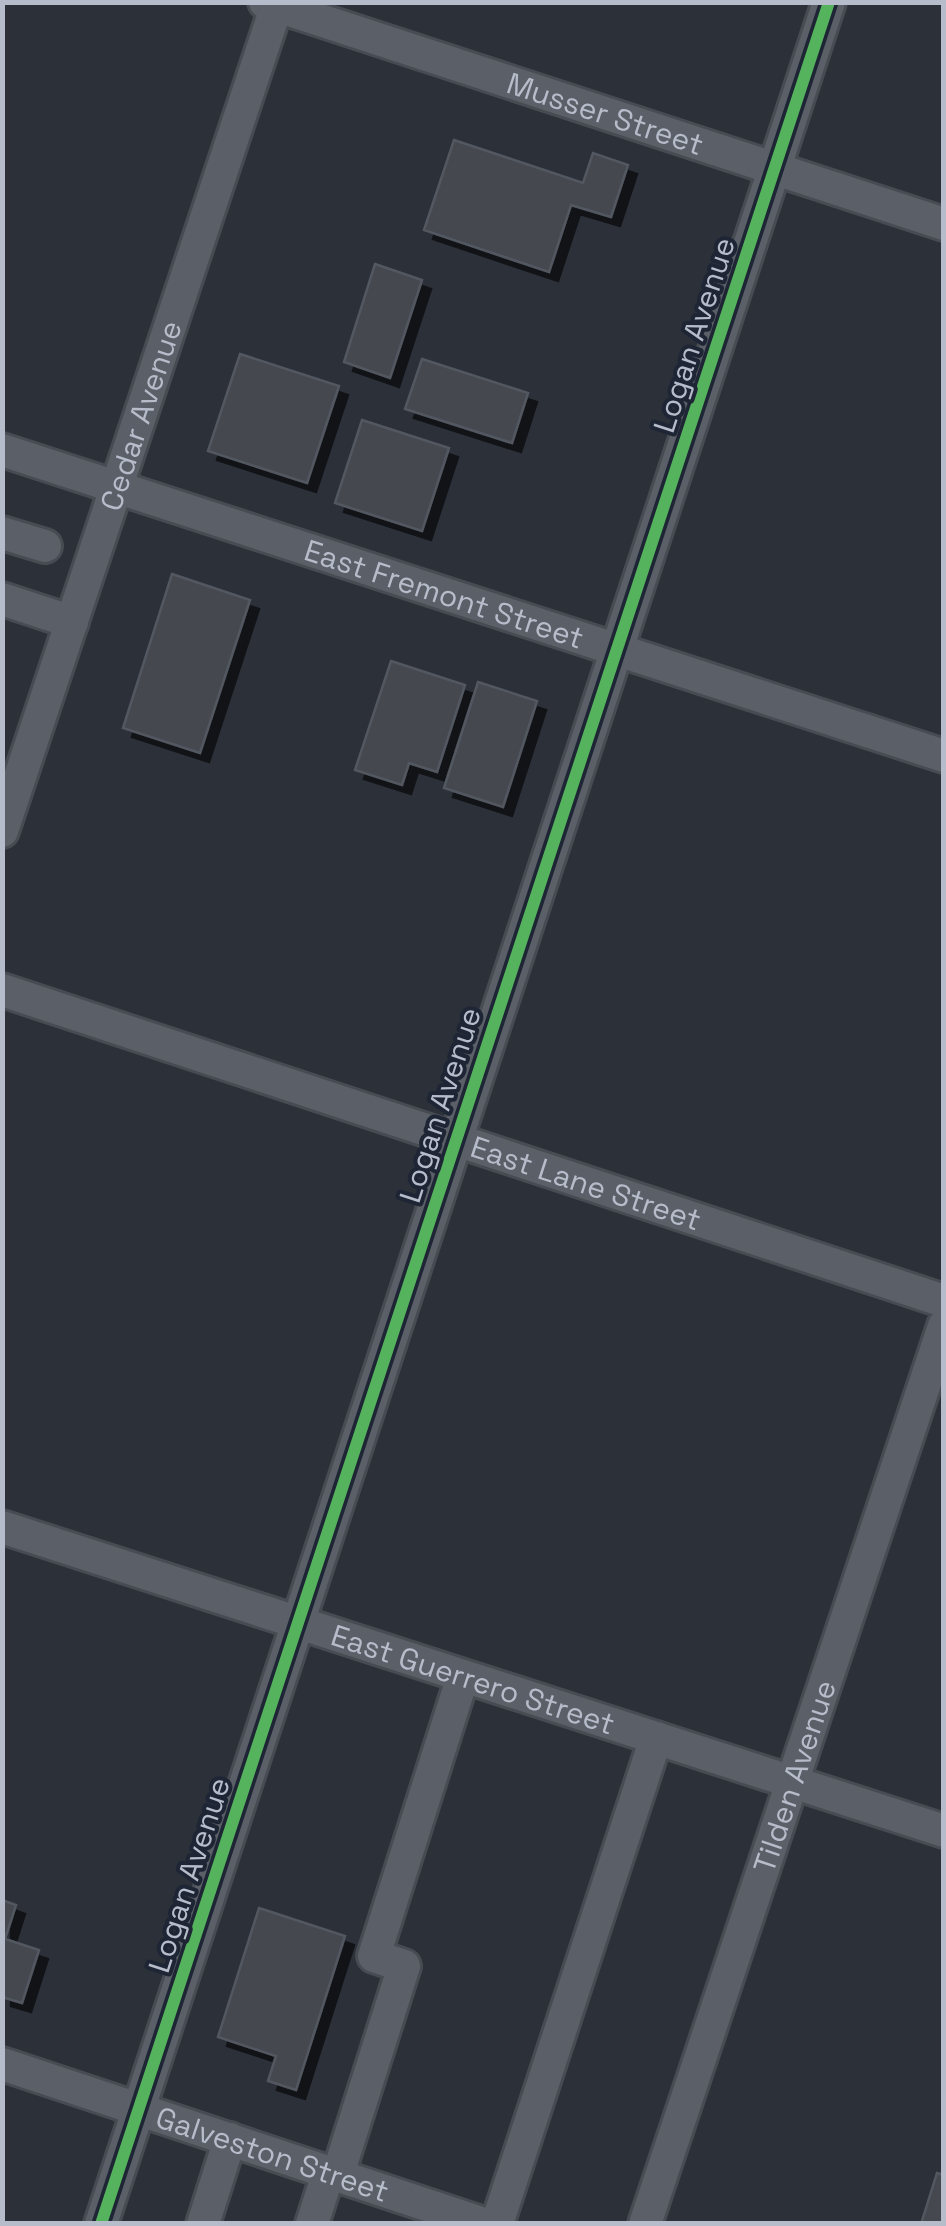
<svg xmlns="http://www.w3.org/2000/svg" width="946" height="2226" font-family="'Space Grotesk',sans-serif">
  <defs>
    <filter id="shadow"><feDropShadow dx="9" dy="9" stdDeviation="0" flood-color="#0009"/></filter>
  </defs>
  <rect width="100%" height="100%" fill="#2b3039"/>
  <path fill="#444850" stroke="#535861" stroke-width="2.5" filter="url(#shadow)" d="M 454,140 L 583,183 L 593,153 L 628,165 L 611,217 L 571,205 L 549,272 L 424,230 Z
    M 375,264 L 422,280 L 390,378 L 344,362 Z
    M 240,354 L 339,386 L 307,483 L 208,451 Z
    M 422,359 L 528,393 L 512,443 L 405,409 Z
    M 362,420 L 449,448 L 422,531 L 335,503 Z
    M 172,574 L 250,600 L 200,753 L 123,728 Z
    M 391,661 L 465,685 L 437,772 L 409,763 L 402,785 L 355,770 Z
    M 478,682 L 537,701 L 503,807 L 444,788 Z
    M 2,1900 L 16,1905 L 5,1939 L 39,1950 L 22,2003 L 2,1997 Z
    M 259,1908 L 345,1936 L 296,2090 L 268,2081 L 276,2056 L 218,2037 Z
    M 937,2173 L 944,2175 L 944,2224 L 921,2224 Z"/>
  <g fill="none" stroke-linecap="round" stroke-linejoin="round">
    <defs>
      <g id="minor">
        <path id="s1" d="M 265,2 L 944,224"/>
        <path id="s2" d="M 2,450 L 944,756"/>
        <path d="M 2,533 L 45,546"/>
        <path d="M 2,599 L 72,622"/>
        <path id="s3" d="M 2,831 L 278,2"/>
        <path id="s4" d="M 2,990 L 944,1301"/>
        <path id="s5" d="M 2,1527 L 944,1831"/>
        <path id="s6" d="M 2,2064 L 484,2224"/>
        <path d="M 338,2174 L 404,1966 L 374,1956 L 463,1676"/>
        <path d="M 101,2224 L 829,2"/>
        <path d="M 203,2224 L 230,2139"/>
        <path d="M 312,2224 L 329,2171"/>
        <path d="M 497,2224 L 656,1738"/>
        <path id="s7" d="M 645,2224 L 944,1326"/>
      </g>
    </defs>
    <use href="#minor" stroke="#474b52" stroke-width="38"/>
    <use href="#minor" stroke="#5b5f67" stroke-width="32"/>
    <defs>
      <path id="cycleway" d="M 101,2224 L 829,2"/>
    </defs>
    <use href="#cycleway" stroke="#1e2534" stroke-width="19"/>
    <use href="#cycleway" stroke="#56b35d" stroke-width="12"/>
  </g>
  <g text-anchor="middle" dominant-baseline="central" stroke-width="8" stroke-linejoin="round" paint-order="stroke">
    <g font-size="30" fill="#b6bcca" stroke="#1e2534">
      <text stroke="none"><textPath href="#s1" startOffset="358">Musser Street</textPath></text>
      <text transform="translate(694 335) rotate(-72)">Logan Avenue</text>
      <text stroke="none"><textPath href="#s3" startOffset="438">Cedar Avenue</textPath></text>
      <text stroke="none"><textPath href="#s2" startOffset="465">East Fremont Street</textPath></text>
      <text transform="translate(440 1105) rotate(-72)">Logan Avenue</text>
      <text stroke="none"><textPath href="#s4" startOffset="615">East Lane Street</textPath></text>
      <text stroke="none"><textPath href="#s5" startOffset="495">East Guerrero Street</textPath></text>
      <text stroke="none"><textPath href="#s7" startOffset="472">Tilden Avenue</textPath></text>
      <text transform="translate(189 1875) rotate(-72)">Logan Avenue</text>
      <text stroke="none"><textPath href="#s6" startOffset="285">Galveston Street</textPath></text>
    </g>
  </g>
  <rect width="946" height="2226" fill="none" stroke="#b6bcca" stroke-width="10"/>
</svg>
